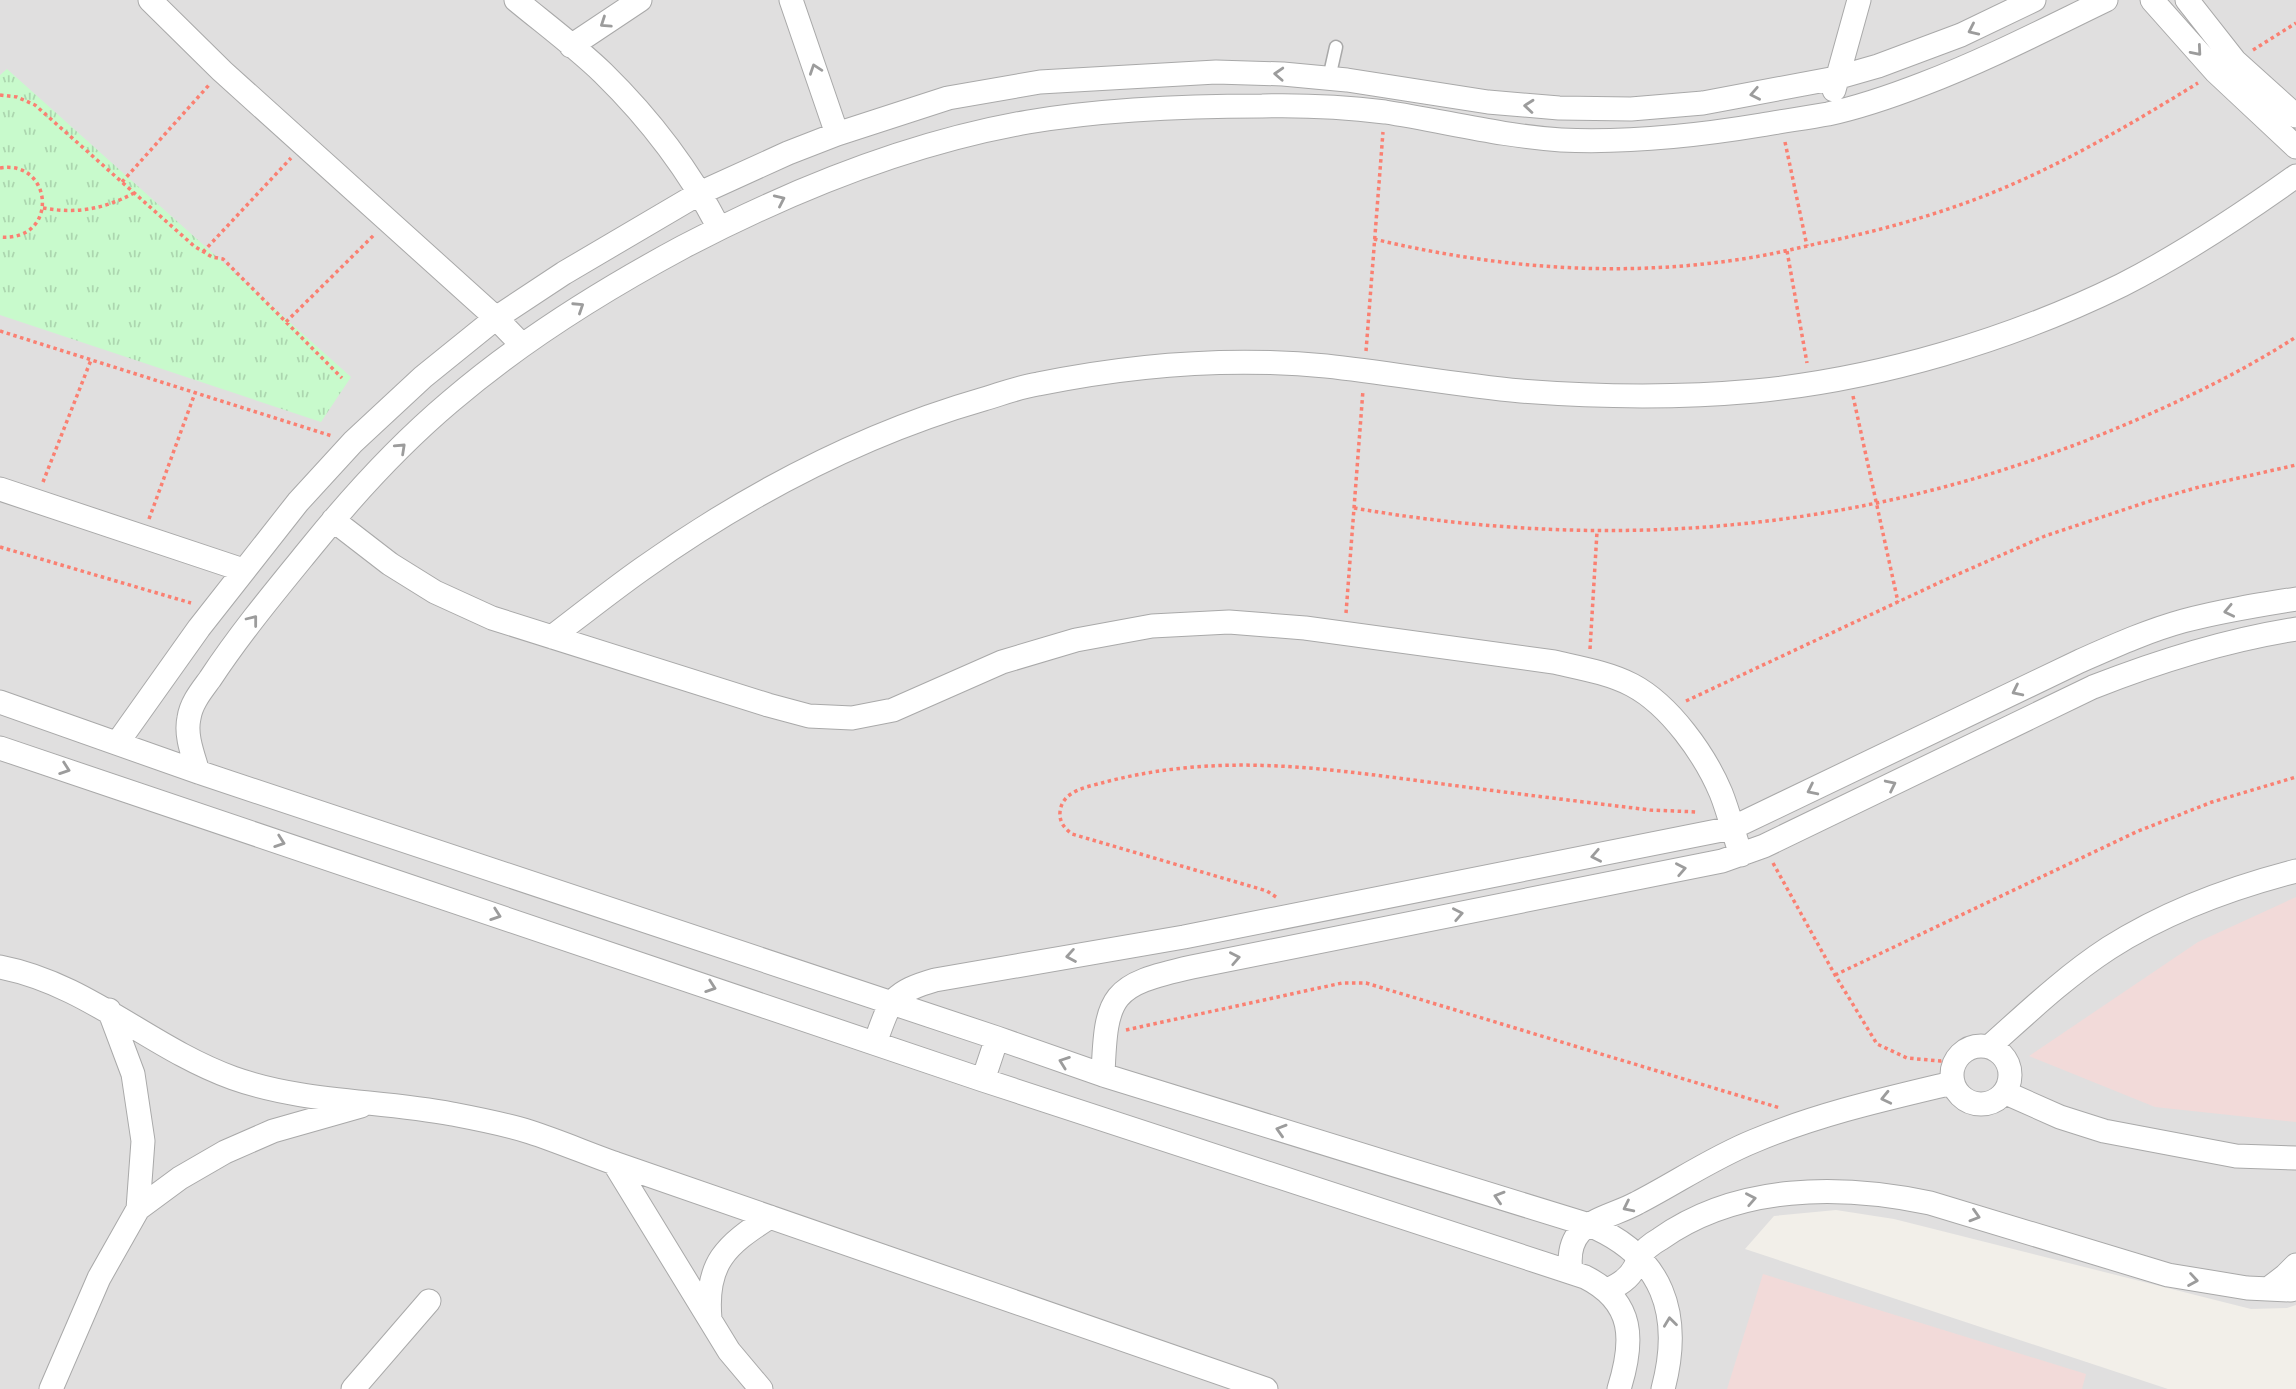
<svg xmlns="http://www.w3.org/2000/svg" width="2296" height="1389" font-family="'Roboto Condensed',sans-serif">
  <defs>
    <pattern id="park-tufts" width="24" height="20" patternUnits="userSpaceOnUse" patternTransform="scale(1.75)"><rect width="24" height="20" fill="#c8facc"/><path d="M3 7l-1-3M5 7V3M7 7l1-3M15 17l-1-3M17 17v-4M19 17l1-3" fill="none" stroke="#acd6af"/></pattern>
  </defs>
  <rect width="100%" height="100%" fill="#f2efe9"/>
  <path fill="#e0dfdf" d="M 0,0 L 2296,0 L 2296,1305 L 2287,1308 L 2251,1309 L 1894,1219 L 1836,1210 L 1774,1216 L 1745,1249 L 2168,1389 L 0,1389 Z"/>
  <path fill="#f2dad9" d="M 2296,897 L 2296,1122 L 2155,1107 L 2029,1056 L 2198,942 Z
    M 1763,1274 L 2086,1374 L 2082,1389 L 1727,1389 Z"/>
  <path fill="url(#park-tufts)" d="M 7,69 L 351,377 L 321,422 L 0,315 L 0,75 Z"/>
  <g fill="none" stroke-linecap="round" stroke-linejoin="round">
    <defs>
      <path id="lane" d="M 1329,78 L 1336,47"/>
      <path id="street" d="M 150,0 L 222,71 L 496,318 L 522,345
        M 516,0 C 545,24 576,47 603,73 C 650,119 689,170 719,228
        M 791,0 L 837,134
        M 2152,0 L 2216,72 L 2296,147
        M 2187,0 L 2235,61 L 2296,116
        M 571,46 L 640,0
        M 1834,90 L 1859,0
        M 0,489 L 243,570
        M 333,520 L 390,564 L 435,592 L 492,618 L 768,705 L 809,716 L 852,718 L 893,710 L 1002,662 L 1076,640 L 1152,626 L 1229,622 L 1305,628 L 1554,662 C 1580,668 1609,673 1632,685 C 1670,705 1705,755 1721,793 C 1729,813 1734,835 1741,855
        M 552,637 C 582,614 611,591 642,569 C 745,496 862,434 984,399 C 1001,394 1019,387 1038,384 C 1131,365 1231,357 1326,366 C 1391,373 1456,385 1521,391 C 1598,397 1678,398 1755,391 C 1879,379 2010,340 2122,285 C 2183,254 2240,216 2296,176
        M 0,702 L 198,772 L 997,1038 L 1103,1075 L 1589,1225 C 1663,1256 1683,1314 1663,1389
        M 118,742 L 199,628 L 298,502 L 353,442 L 423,377 L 496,318 L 564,273 L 700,193 L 788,153 L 837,134 L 948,98 L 1040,82 L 1216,72 L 1283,74 L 1347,80 L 1488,102 L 1559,108 L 1631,109 L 1703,103 L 1836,78 L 1878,66 L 1961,35 L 2034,0
        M 0,748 L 983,1080 L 1585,1277 C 1635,1302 1634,1341 1619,1389
        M 198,772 C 193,755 185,735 189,718 C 191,703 202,690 210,679 C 241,632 277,589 312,546 C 354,494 400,444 451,401 C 522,340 601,291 683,247 C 792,190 907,143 1028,122 C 1105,109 1184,106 1262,106 C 1303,105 1344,107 1385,112 C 1444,121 1501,136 1561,140 C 1628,143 1695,136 1761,125 C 1783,121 1806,118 1828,114 C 1860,107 1892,96 1923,84 C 1986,60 2046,29 2106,0
        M 0,967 C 88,984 150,1048 233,1078 C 303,1103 380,1100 452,1114 C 478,1119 505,1124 530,1132 C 558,1141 586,1153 614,1163 L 1266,1389
        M 109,1010 L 133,1074 L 143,1141 L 138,1209
        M 875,1043 C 890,1002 890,993 935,980 L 1184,937 L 1732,828 L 2080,661 C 2114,646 2147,631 2183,621 C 2220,611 2258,605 2296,599
        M1952 1075a29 29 0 1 1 58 0a29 29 0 1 1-58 0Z
        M 1989,1047 C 2027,1013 2066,976 2109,948 C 2167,911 2230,888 2296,871
        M 1103,1075 C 1106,994 1111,985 1192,967 L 1722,861 L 1764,846 L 2093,687 C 2159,661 2226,640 2296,629
        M 983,1080 L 997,1038
        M 2006,1093 L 2060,1117 L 2104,1131 L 2236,1156 L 2296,1158
        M 614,1163 L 729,1351 L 761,1389
        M 1571,1272 C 1569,1258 1570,1243 1580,1232 C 1594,1218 1619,1213 1637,1203 C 1676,1183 1712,1158 1754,1141 C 1818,1114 1885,1099 1952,1083
        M 2268,1289 L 2285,1276 L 2296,1265
        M 1607,1290 C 1619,1285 1629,1279 1635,1267 C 1635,1266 1639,1257 1639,1257 C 1644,1250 1653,1243 1660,1239 C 1738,1184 1840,1184 1930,1203 L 2168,1275 L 2247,1288 L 2291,1290 L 2296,1288
        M 710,1319 C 705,1263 726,1245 770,1217
        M 51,1389 L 99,1278 L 138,1209 L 180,1178 L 225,1152 L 273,1131 L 361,1106
        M 353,1389 L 429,1301"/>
    </defs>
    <use href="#lane" stroke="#a9a9a9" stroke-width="15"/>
    <use href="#street" stroke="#a9a9a9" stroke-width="25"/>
    <path stroke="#fa8072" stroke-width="3.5" stroke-dasharray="3.5 3.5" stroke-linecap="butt" d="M 2253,50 L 2296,23
      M 0,95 L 17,97 L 35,105 L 194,246 L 212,257 L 223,259 L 342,378
      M 1785,142 L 1807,246
      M 0,168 C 53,159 60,242 0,237
      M 122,182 L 209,85
      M 43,208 C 77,214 104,209 134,193
      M 1374,239 C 1495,268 1619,278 1742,259 C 1769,255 1794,249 1820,243 C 1889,229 1958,209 2022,180 C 2084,152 2141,118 2198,83
      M 1787,251 L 1807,363
      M 203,252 L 291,158
      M 286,322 L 375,234
      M 0,331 L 332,436
      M 1366,351 L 1383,132
      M 1853,396 L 1898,602
      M 43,482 L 91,360
      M 1354,508 C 1619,554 1873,531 2122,426 C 2181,401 2242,372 2296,337
      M 149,519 L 195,393
      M 0,547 L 191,603
      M 1346,613 L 1363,390
      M 1590,649 L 1597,532
      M 1686,701 L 1947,579 L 2045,536 L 2147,502 L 2199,487 L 2296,465
      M 1773,863 L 1835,975 L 1877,1044 L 1907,1058 L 1940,1061 L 1956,1058
      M 1276,897 L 1267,891 L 1072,834 C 1065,829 1059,822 1060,812 C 1062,790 1088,787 1105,782 C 1218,753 1315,767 1428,782 C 1502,792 1576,801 1650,810 L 1698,812
      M 1835,975 L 2136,832 L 2212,802 L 2296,777
      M 1126,1030 L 1342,983 L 1366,983 L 1780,1108"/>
    <use href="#lane" stroke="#fff" stroke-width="12"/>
    <use href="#street" stroke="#fff" stroke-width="23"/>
  </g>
  <defs><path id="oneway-chevron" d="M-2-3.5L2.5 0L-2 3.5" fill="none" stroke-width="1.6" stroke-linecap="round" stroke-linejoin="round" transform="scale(1.75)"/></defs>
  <g stroke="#9c9c9c">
    <use href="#oneway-chevron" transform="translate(605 23) rotate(146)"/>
    <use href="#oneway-chevron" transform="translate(1973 30) rotate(155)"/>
    <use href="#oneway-chevron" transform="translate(2197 51) rotate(49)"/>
    <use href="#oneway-chevron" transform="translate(815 69) rotate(-109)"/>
    <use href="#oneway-chevron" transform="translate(1279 74) rotate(-177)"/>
    <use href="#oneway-chevron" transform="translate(1755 94) rotate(169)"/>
    <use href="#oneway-chevron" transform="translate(1529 106) rotate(-175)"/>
    <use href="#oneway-chevron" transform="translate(780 200) rotate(-25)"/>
    <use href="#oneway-chevron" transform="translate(579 307) rotate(-33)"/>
    <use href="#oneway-chevron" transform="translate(401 448) rotate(-43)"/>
    <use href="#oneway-chevron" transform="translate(2229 611) rotate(168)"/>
    <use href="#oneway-chevron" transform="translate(253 620) rotate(-52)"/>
    <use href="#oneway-chevron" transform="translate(2017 691) rotate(154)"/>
    <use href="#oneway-chevron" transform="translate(65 769) rotate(19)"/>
    <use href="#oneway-chevron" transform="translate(1891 785) rotate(-26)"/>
    <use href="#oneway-chevron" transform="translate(1812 790) rotate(154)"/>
    <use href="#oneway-chevron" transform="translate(280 842) rotate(19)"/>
    <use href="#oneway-chevron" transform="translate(1596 856) rotate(169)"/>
    <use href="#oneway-chevron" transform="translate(1681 869) rotate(-11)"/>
    <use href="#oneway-chevron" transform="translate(1458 914) rotate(-11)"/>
    <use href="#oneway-chevron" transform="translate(496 915) rotate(19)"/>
    <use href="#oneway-chevron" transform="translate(1071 956) rotate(170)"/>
    <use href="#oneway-chevron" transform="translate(1235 958) rotate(-11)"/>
    <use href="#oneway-chevron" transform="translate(711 987) rotate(19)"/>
    <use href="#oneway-chevron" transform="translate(1064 1062) rotate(-160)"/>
    <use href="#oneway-chevron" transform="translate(1886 1098) rotate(167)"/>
    <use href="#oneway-chevron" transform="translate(1281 1130) rotate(-163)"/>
    <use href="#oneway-chevron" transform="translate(1499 1197) rotate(-163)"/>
    <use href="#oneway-chevron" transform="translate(1751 1199) rotate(-11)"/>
    <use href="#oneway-chevron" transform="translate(1628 1207) rotate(154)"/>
    <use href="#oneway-chevron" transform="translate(1975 1216) rotate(17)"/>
    <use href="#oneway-chevron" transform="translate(2193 1280) rotate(9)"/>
    <use href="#oneway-chevron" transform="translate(1670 1322) rotate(-97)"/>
  </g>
</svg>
